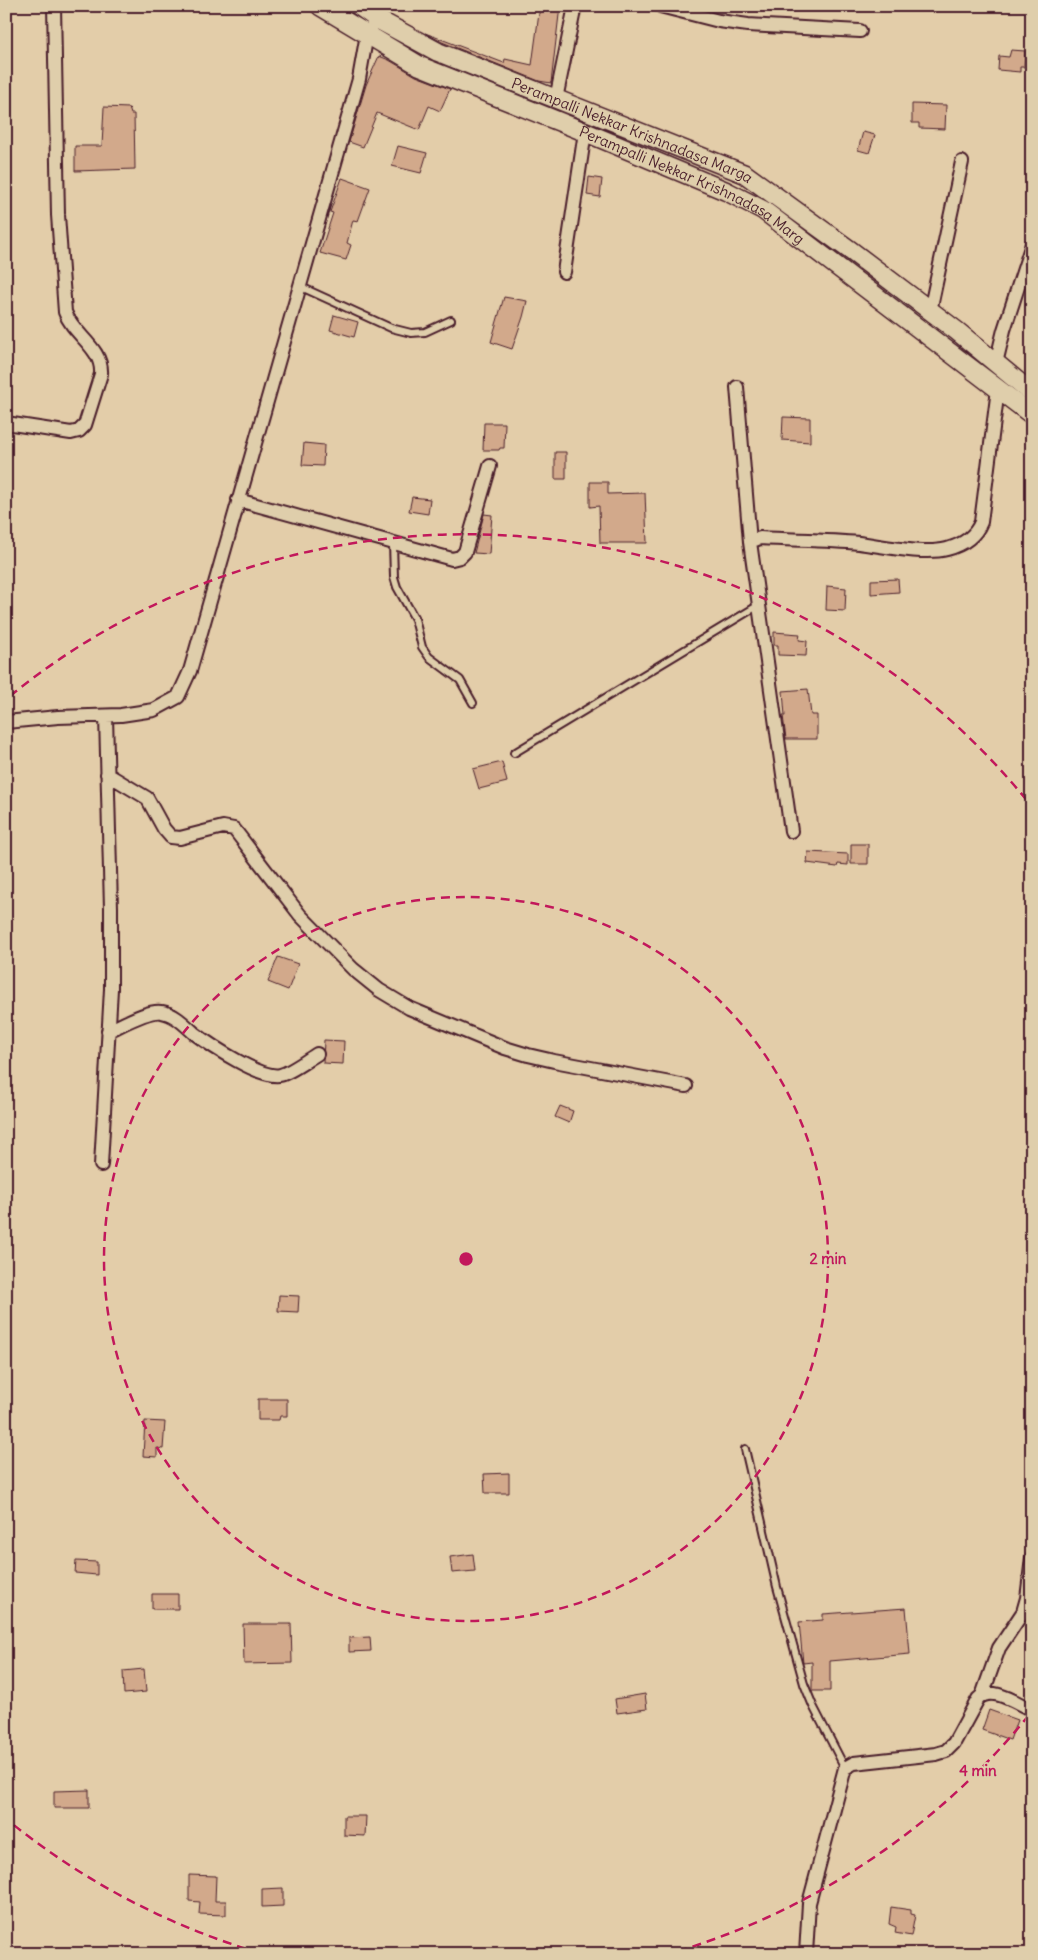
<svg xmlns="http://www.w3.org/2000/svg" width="1038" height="1960" font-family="Delius,sans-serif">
  <rect width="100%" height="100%" fill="#e3cda9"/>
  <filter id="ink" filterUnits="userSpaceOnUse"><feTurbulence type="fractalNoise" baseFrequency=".02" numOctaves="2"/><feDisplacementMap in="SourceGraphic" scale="10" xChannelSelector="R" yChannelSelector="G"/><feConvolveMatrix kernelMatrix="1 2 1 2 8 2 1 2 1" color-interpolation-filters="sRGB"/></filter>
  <g filter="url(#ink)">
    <path fill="#d2a98b" stroke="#4a1f2b" d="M 540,6 L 560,6 L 551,83 L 539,81 L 442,42 L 425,33 L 504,63 L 505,59 L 532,65 Z
      M 1011,50 L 1025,51 L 1024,67 L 1020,67 L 1020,72 L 998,70 L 999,56 L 1009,57 Z
      M 379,56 L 389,60 L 416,76 L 450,89 L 440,111 L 429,106 L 419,130 L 377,113 L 363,147 L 349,142 L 366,85 Z
      M 912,104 L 946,105 L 945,129 L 919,128 L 919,123 L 912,123 Z
      M 104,107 L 129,108 L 131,114 L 134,114 L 135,169 L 75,171 L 75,146 L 102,146 Z
      M 863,132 L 875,135 L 869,153 L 858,150 Z
      M 398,146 L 427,153 L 421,173 L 392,166 Z
      M 589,177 L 602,179 L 600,197 L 587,195 Z
      M 342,178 L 370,188 L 358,221 L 353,220 L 347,243 L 351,245 L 346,260 L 320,253 L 333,213 L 330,212 Z
      M 504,297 L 527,301 L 523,317 L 512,349 L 491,342 Z
      M 334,315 L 358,322 L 354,337 L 330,330 Z
      M 783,417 L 810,418 L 810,442 L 782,440 Z
      M 484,423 L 505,423 L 504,448 L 500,448 L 499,450 L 483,450 Z
      M 304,443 L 324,445 L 323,466 L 302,465 Z
      M 555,452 L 566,452 L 566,479 L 555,479 Z
      M 590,482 L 608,482 L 608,494 L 645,493 L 647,543 L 600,543 L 599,506 L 590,507 Z
      M 412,497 L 430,499 L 428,514 L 409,511 Z
      M 484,514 L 492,515 L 489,554 L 474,553 Z
      M 898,579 L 899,592 L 871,594 L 871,580 Z
      M 827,586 L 846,588 L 845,611 L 826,610 Z
      M 774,632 L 800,634 L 799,640 L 807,641 L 806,656 L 778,655 L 778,645 L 774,645 Z
      M 808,689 L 811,715 L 817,715 L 817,739 L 786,739 L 783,716 L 785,716 L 783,691 Z
      M 502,762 L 507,782 L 479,789 L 473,769 Z
      M 851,844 L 868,844 L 868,864 L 851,864 Z
      M 808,852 L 848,854 L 848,865 L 838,864 L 837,867 L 807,863 Z
      M 278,957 L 298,964 L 288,990 L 268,982 Z
      M 324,1040 L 344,1041 L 343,1064 L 323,1063 Z
      M 560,1106 L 573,1111 L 569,1123 L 555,1117 Z
      M 279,1295 L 299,1296 L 298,1312 L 278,1311 Z
      M 258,1399 L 287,1399 L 287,1416 L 280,1416 L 279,1420 L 258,1420 Z
      M 145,1421 L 165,1422 L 163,1449 L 157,1448 L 157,1457 L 143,1456 Z
      M 509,1473 L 509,1493 L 485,1493 L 484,1474 Z
      M 473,1554 L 475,1571 L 452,1573 L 450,1557 Z
      M 76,1561 L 97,1562 L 97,1575 L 75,1573 Z
      M 152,1594 L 178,1594 L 178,1609 L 152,1609 Z
      M 906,1608 L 910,1654 L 830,1661 L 830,1691 L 812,1691 L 812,1662 L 803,1663 L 799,1622 L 823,1620 L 823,1614 Z
      M 243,1624 L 291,1624 L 292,1663 L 244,1664 Z
      M 370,1637 L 371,1651 L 349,1652 L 349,1638 Z
      M 144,1669 L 146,1692 L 124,1694 L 123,1671 Z
      M 645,1694 L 647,1709 L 617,1713 L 615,1699 Z
      M 989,1710 L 1017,1720 L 1010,1740 L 982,1730 Z
      M 89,1790 L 89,1808 L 54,1808 L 54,1791 Z
      M 344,1816 L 366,1816 L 365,1836 L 344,1835 Z
      M 189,1875 L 216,1876 L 215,1901 L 226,1901 L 226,1915 L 199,1914 L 200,1902 L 189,1901 Z
      M 283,1888 L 283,1906 L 262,1907 L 262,1889 Z
      M 891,1907 L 911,1910 L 911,1914 L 915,1915 L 911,1936 L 895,1933 L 896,1927 L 889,1924 Z"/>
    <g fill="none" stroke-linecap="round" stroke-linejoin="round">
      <defs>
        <path id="lane" d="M 299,286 L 391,328 L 411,333 L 425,332 L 451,320
          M 393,543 L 394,577 L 397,587 L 415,619 L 422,647 L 429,657 L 460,680 L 473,703
          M 514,753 L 759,605
          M 745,1449 L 777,1587 L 804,1684 L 813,1706 L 845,1768"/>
        <path id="street" d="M 660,6 L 719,21 L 748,25 L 860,31
          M 556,99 L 575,6
          M 564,272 L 585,132
          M 930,311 L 962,162
          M 996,363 L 1004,330 L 1032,244
          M 737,387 L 750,542
          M 6,423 L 71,433 L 79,431 L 85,425 L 101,374 C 103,348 73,335 65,312 L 58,215 L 54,6
          M 238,500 L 452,559 L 460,557 L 465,552 L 490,466
          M 6,722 L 58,717 L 121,715 L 154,710 L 178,697 L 190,671 L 359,79 L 367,34 L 377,19 L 381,6
          M 107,774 L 147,798 L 164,829 L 171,837 L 180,838 L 223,827 L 234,829 L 300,915 L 353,969 L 379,990 L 409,1008 L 505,1048 L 528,1055 L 554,1061 L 686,1086
          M 791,831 L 750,542 L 760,538 C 793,540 826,540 859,543 C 883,546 924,555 947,549 C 962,545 975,537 981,522 L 998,389
          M 108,1031 C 122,1025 149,1009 162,1012 C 175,1014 185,1025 194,1033 C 210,1045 261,1079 280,1075 C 290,1073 307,1060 317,1054
          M 101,1165 L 111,989 L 111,908 L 106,716
          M 983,1693 L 999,1648 L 1023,1612 L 1027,1598 L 1032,1558
          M 806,1954 L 809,1903 L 845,1768 L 854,1763 L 936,1754 L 946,1751 L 954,1743 L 978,1699 C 992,1685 1016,1703 1032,1710"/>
        <g id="secondary">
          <path id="s1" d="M 320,6 L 420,66 L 585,132 L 726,191 L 763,210 L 1032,415"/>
          <path id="s2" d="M 359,6 L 377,19 L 438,52 L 745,174 L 850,250 L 957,331 L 1032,393"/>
        </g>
      </defs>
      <use href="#lane" stroke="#4a1f2b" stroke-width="10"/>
      <use href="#street" stroke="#4a1f2b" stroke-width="16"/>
      <use href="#secondary" stroke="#4a1f2b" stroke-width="21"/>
      <use href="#lane" stroke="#dfceab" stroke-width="6"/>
      <use href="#street" stroke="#dfceab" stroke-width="12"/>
      <use href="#secondary" stroke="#dfceab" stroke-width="18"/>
    </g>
  </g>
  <g fill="none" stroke="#c2185b" stroke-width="2.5" stroke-dasharray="9 6">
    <circle cx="466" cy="1259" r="362"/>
    <path d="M1029 1715A724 724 0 0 1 672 1953M260 1953A724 724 0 0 1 10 1822M10 696A724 724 0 0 1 1029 803"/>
  </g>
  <g text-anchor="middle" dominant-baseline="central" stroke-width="4" stroke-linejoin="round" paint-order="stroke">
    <g font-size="15" fill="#4a1f2b" stroke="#dfceab">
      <text stroke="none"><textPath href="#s2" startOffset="301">Perampalli Nekkar Krishnadasa Marga</textPath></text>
      <text stroke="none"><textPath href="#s1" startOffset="414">Perampalli Nekkar Krishnadasa Marg</textPath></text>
    </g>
  </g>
  <circle cx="466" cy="1259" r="8" fill="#c2185b" stroke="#dfceab" stroke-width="2.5"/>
  <g font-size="15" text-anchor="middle" font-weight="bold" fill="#c2185b" stroke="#dfceab" stroke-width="4" stroke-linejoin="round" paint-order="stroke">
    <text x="828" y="1264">2 min</text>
    <text x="978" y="1776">4 min</text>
  </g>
  <rect width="1038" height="1960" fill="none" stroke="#dfceab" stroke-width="25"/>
  <rect x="12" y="12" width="1013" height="1935" fill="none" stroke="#4a1f2b" stroke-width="2" filter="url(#ink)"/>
</svg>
